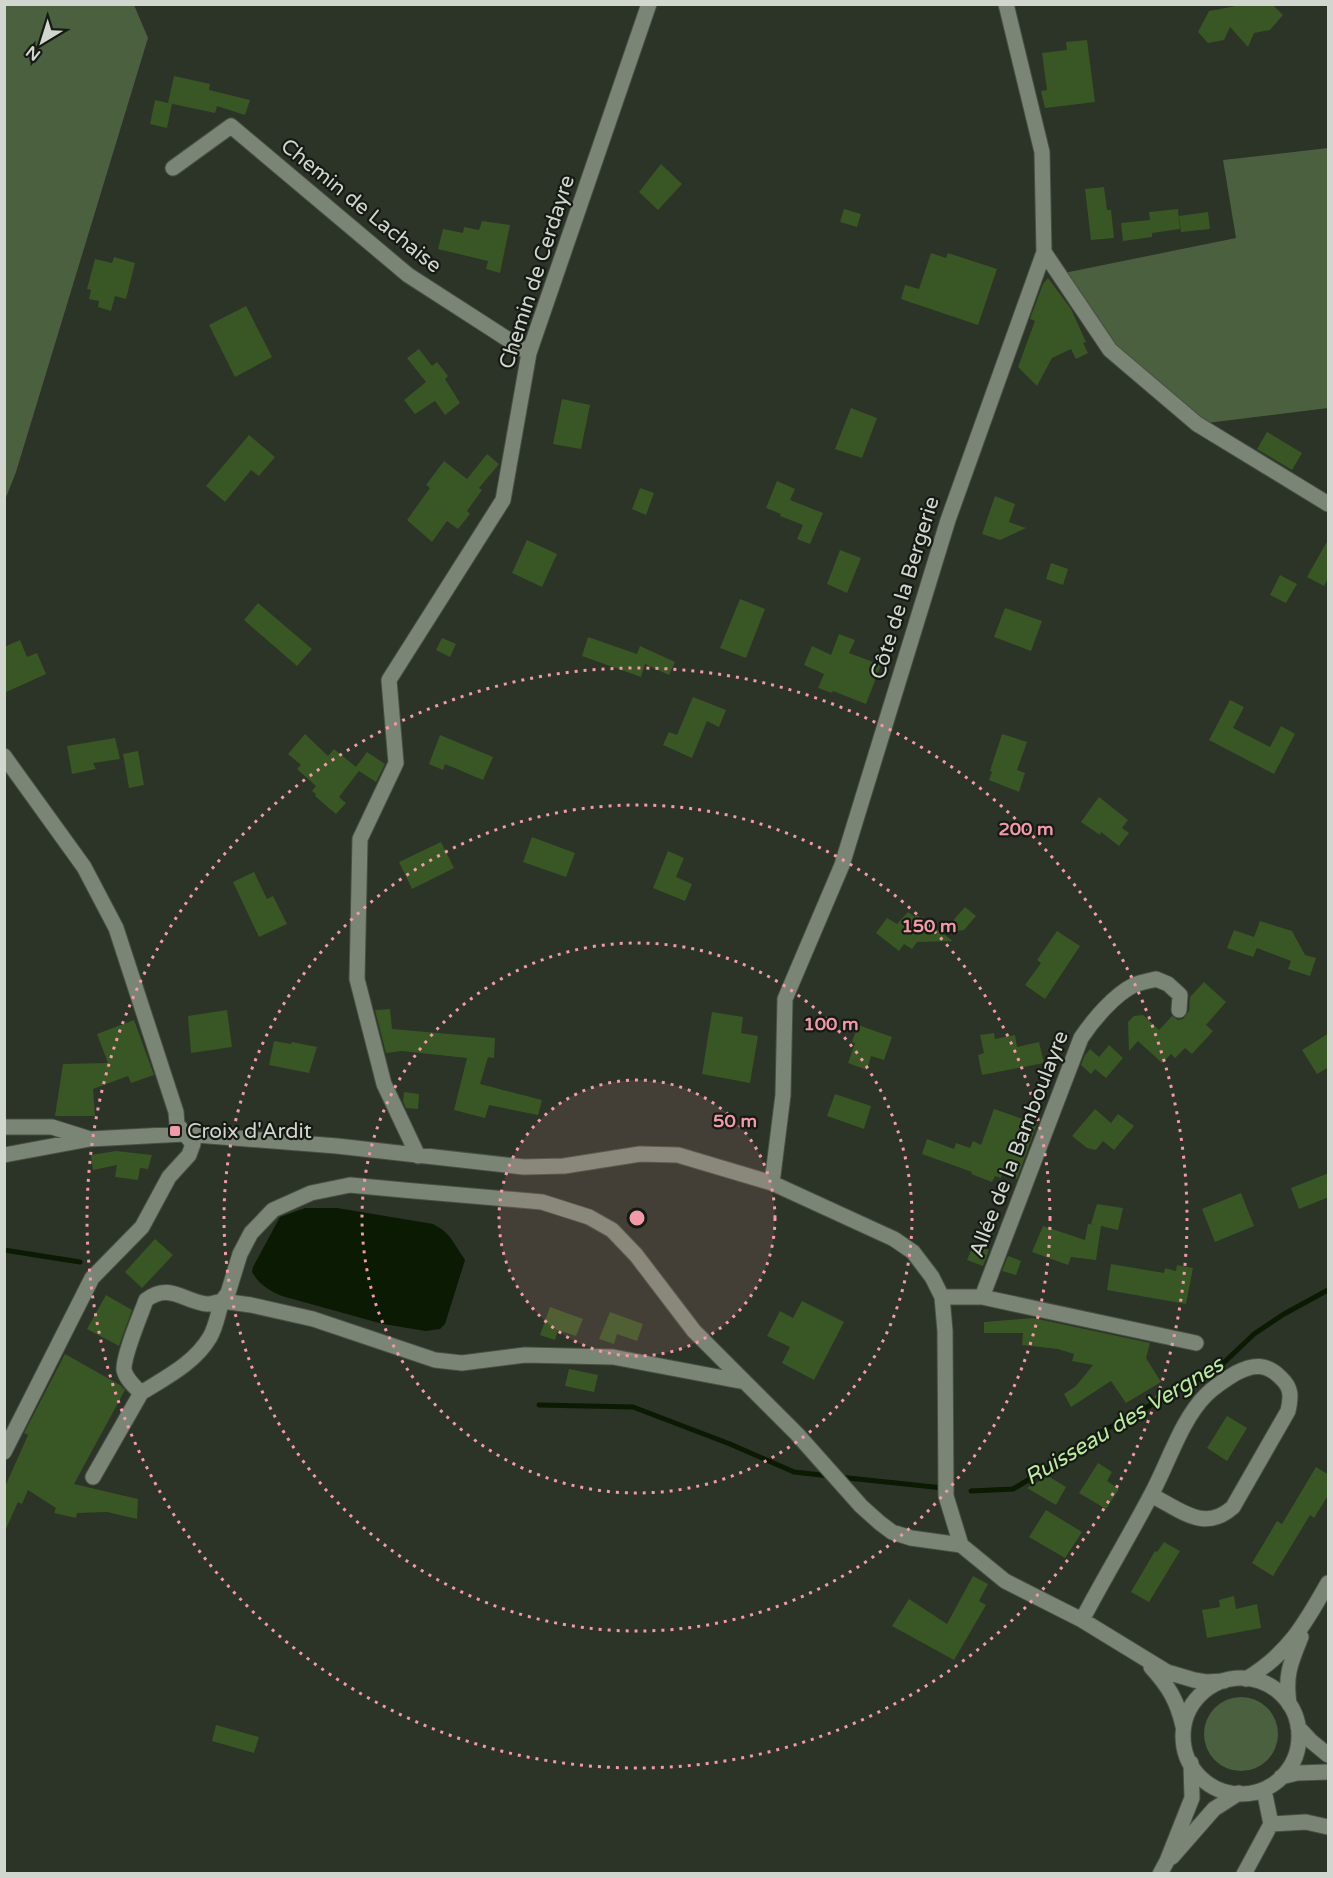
<svg xmlns="http://www.w3.org/2000/svg" width="1333" height="1878" font-family="'Varela Round',sans-serif">
  <rect width="100%" height="100%" fill="#2c3327"/>
  <path fill="#4b603f" d="M 5,4 L 134,5 L 148,38 L 16,472 L 5,500 Z
    M 1328,148 L 1328,408 L 1207,423 L 1113,343 L 1064,273 L 1236,238 L 1223,160 Z
    M1204 1734a37 37 0 1 1 74 0a37 37 0 1 1-74 0Z"/>
  <path fill="#0b1a02" d="M 305,1208 L 337,1208 L 433,1224 L 443,1230 L 450,1237 L 465,1260 L 445,1324 L 440,1329 L 426,1331 L 383,1324 L 282,1296 C 268,1290 259,1284 252,1272 L 253,1267 L 280,1217 Z"/>
  <g fill="none" stroke-linecap="round" stroke-linejoin="round">
    <path stroke="#0b1a02" stroke-width="5" d="M 4,1250 L 80,1262
      M 539,1405 L 633,1407 L 730,1444 L 794,1472 L 830,1476
      M 839,1477 L 943,1488
      M 971,1491 L 1013,1489 L 1057,1463 L 1104,1430 L 1134,1415 L 1181,1387 L 1213,1373 L 1254,1334 L 1284,1314 L 1328,1290"/>
  </g>
  <path fill="#395725" d="M 1247,4 L 1272,4 L 1283,15 L 1270,30 L 1254,33 L 1248,47 L 1230,27 L 1224,40 L 1208,43 L 1198,32 L 1209,11 Z
    M 1087,40 L 1095,102 L 1045,108 L 1041,91 L 1047,90 L 1042,53 L 1067,50 L 1066,42 Z
    M 174,76 L 210,84 L 209,90 L 250,100 L 245,115 L 217,106 L 215,113 L 168,103 Z
    M 155,100 L 172,104 L 167,128 L 150,124 Z
    M 661,164 L 682,184 L 658,210 L 639,192 Z
    M 1104,187 L 1107,210 L 1111,210 L 1114,238 L 1091,240 L 1085,189 Z
    M 844,209 L 861,214 L 857,227 L 840,222 Z
    M 1178,209 L 1180,229 L 1152,233 L 1152,237 L 1123,241 L 1121,223 L 1150,220 L 1149,212 Z
    M 1208,212 L 1210,229 L 1181,232 L 1179,216 Z
    M 482,221 L 510,225 L 500,273 L 486,269 L 488,261 L 438,249 L 443,229 L 463,233 L 464,227 L 479,230 Z
    M 931,253 L 946,258 L 948,253 L 997,269 L 978,325 L 901,299 L 905,285 L 919,289 Z
    M 114,257 L 135,263 L 126,299 L 115,296 L 111,311 L 98,307 L 99,301 L 89,299 L 91,290 L 87,289 L 95,259 L 112,263 Z
    M 1048,278 L 1071,309 L 1086,342 L 1083,343 L 1088,353 L 1076,359 L 1071,349 L 1052,358 L 1037,386 L 1018,367 L 1035,321 L 1030,319 L 1043,284 Z
    M 246,306 L 272,357 L 235,377 L 209,325 Z
    M 419,349 L 432,366 L 437,362 L 448,376 L 445,379 L 460,403 L 445,415 L 435,401 L 415,414 L 404,400 L 426,382 L 407,358 Z
    M 562,399 L 590,405 L 581,449 L 553,444 Z
    M 851,408 L 877,418 L 862,458 L 835,449 Z
    M 1267,432 L 1302,453 L 1292,470 L 1257,449 Z
    M 249,435 L 275,457 L 259,476 L 251,470 L 225,502 L 206,486 Z
    M 487,454 L 499,464 L 479,488 L 482,490 L 467,511 L 470,514 L 458,529 L 447,521 L 432,542 L 407,520 L 430,488 L 426,485 L 444,461 L 467,479 Z
    M 777,481 L 795,489 L 790,500 L 823,513 L 810,544 L 797,539 L 803,525 L 780,516 L 781,514 L 766,508 Z
    M 640,488 L 654,493 L 646,515 L 632,509 Z
    M 995,496 L 1015,504 L 1009,522 L 1026,528 L 1000,540 L 982,534 Z
    M 1329,538 L 1329,577 L 1324,586 L 1307,577 Z
    M 527,540 L 557,554 L 542,587 L 512,573 Z
    M 840,550 L 861,558 L 847,593 L 827,584 Z
    M 1051,563 L 1068,569 L 1063,585 L 1046,579 Z
    M 1280,575 L 1297,584 L 1286,603 L 1270,595 Z
    M 740,599 L 765,609 L 746,658 L 720,648 Z
    M 258,603 L 312,649 L 297,666 L 244,620 Z
    M 1005,608 L 1042,621 L 1031,651 L 994,637 Z
    M 839,634 L 855,640 L 849,653 L 881,665 L 866,704 L 833,691 L 832,693 L 818,688 L 824,674 L 804,665 L 812,646 L 831,655 Z
    M 588,637 L 637,654 L 640,646 L 675,662 L 669,675 L 645,664 L 641,677 L 582,656 Z
    M 442,638 L 456,644 L 450,657 L 436,650 Z
    M 20,640 L 27,657 L 37,653 L 46,674 L 4,693 L 4,647 Z
    M 693,697 L 726,710 L 719,727 L 707,721 L 692,758 L 663,745 L 669,732 L 677,735 Z
    M 1230,700 L 1244,707 L 1233,728 L 1270,747 L 1281,726 L 1295,734 L 1274,774 L 1209,740 Z
    M 305,734 L 328,756 L 334,749 L 356,767 L 367,752 L 385,764 L 376,782 L 359,771 L 339,797 L 346,803 L 336,814 L 315,796 L 316,794 L 312,791 L 316,786 L 297,769 L 301,765 L 288,754 Z
    M 1002,734 L 1027,742 L 1017,770 L 1025,773 L 1019,792 L 989,780 L 992,772 L 990,771 Z
    M 440,735 L 493,757 L 483,780 L 445,764 L 443,770 L 429,764 Z
    M 115,738 L 120,759 L 93,763 L 96,769 L 72,774 L 67,746 Z
    M 138,751 L 144,785 L 129,788 L 123,754 Z
    M 1099,797 L 1128,820 L 1122,828 L 1129,833 L 1119,846 L 1101,832 L 1100,835 L 1081,822 Z
    M 532,837 L 575,853 L 566,877 L 523,862 Z
    M 441,842 L 454,868 L 412,889 L 399,862 Z
    M 668,851 L 684,858 L 676,877 L 692,884 L 685,901 L 653,888 Z
    M 254,872 L 267,899 L 273,896 L 287,924 L 259,937 L 233,882 Z
    M 965,907 L 976,916 L 964,930 L 942,933 Z
    M 908,912 L 915,917 L 917,915 L 953,941 L 917,942 L 912,949 L 904,944 L 899,951 L 876,933 L 887,918 L 897,924 Z
    M 1260,921 L 1292,931 L 1305,955 L 1316,958 L 1310,976 L 1288,969 L 1291,961 L 1257,948 L 1253,957 L 1227,948 L 1234,930 L 1254,937 Z
    M 1057,931 L 1080,946 L 1045,999 L 1025,985 L 1041,963 L 1037,960 Z
    M 1204,982 L 1226,1002 L 1206,1025 L 1213,1031 L 1192,1054 L 1185,1048 L 1175,1058 L 1171,1054 L 1162,1063 L 1138,1041 L 1129,1051 L 1128,1022 L 1134,1016 L 1143,1015 L 1159,1030 L 1172,1016 L 1178,1020 L 1183,1019 L 1189,1011 L 1190,997 Z
    M 390,1009 L 392,1029 L 495,1038 L 494,1058 L 488,1057 L 480,1084 L 542,1100 L 538,1115 L 489,1105 L 485,1118 L 454,1110 L 467,1058 L 402,1051 L 386,1053 L 375,1010 Z
    M 227,1010 L 232,1047 L 191,1053 L 188,1016 Z
    M 712,1012 L 743,1017 L 741,1033 L 758,1036 L 750,1083 L 702,1074 Z
    M 134,1020 L 154,1075 L 131,1083 L 128,1076 L 93,1089 L 95,1116 L 55,1116 L 63,1064 L 108,1063 L 97,1034 Z
    M 858,1025 L 892,1037 L 884,1060 L 871,1056 L 867,1070 L 848,1063 L 855,1043 L 852,1042 Z
    M 994,1033 L 995,1039 L 1015,1035 L 1017,1047 L 1039,1042 L 1044,1063 L 982,1075 L 978,1055 L 984,1053 L 980,1035 Z
    M 1329,1033 L 1329,1067 L 1317,1074 L 1302,1050 Z
    M 274,1041 L 291,1044 L 292,1042 L 317,1047 L 309,1073 L 269,1065 Z
    M 1109,1045 L 1123,1058 L 1106,1078 L 1095,1069 L 1091,1074 L 1081,1065 L 1085,1055 L 1090,1049 L 1099,1057 Z
    M 404,1092 L 419,1094 L 418,1109 L 406,1108 L 403,1101 Z
    M 835,1094 L 871,1106 L 864,1129 L 827,1116 Z
    M 994,1109 L 1037,1124 L 1017,1179 L 1002,1174 L 1001,1178 L 995,1176 L 992,1182 L 971,1174 L 972,1172 L 922,1154 L 927,1139 L 954,1149 L 956,1143 L 970,1148 L 973,1141 L 981,1145 Z
    M 1095,1109 L 1111,1123 L 1118,1114 L 1134,1126 L 1114,1150 L 1103,1141 L 1096,1150 L 1087,1148 L 1072,1136 Z
    M 116,1151 L 152,1155 L 148,1169 L 140,1168 L 138,1180 L 115,1177 L 117,1165 L 93,1170 L 91,1155 Z
    M 1329,1173 L 1329,1197 L 1299,1209 L 1291,1188 Z
    M 1241,1193 L 1254,1226 L 1215,1242 L 1202,1209 Z
    M 1097,1204 L 1123,1208 L 1118,1230 L 1101,1226 L 1096,1260 L 1071,1257 L 1068,1265 L 1032,1252 L 1043,1226 L 1085,1240 L 1088,1224 L 1097,1225 L 1091,1224 Z
    M 155,1239 L 173,1255 L 142,1288 L 125,1272 Z
    M 973,1246 L 981,1250 L 982,1248 L 989,1250 L 983,1266 L 967,1260 Z
    M 1008,1256 L 1021,1261 L 1016,1275 L 1002,1271 Z
    M 1111,1264 L 1164,1273 L 1165,1268 L 1176,1271 L 1177,1265 L 1193,1268 L 1186,1304 L 1107,1290 Z
    M 106,1295 L 132,1310 L 119,1346 L 87,1329 Z
    M 802,1301 L 844,1322 L 814,1380 L 782,1363 L 790,1347 L 767,1336 L 780,1311 L 793,1318 Z
    M 550,1307 L 583,1319 L 576,1336 L 558,1330 L 555,1340 L 540,1335 Z
    M 610,1312 L 643,1324 L 637,1341 L 617,1334 L 614,1344 L 599,1339 Z
    M 1033,1318 L 1150,1343 L 1146,1358 L 1161,1382 L 1126,1403 L 1111,1381 L 1071,1407 L 1064,1394 L 1076,1386 L 1093,1365 L 1072,1361 L 1074,1354 L 1058,1349 L 1022,1345 L 1023,1333 L 984,1333 L 984,1322 Z
    M 65,1354 L 120,1385 L 125,1390 L 74,1484 L 138,1499 L 137,1519 L 107,1512 L 77,1513 L 76,1518 L 54,1513 L 56,1508 L 28,1490 L 22,1504 L 18,1502 L 4,1533 L 4,1489 L 28,1435 L 24,1433 Z
    M 569,1369 L 598,1375 L 594,1392 L 565,1386 Z
    M 1227,1416 L 1247,1428 L 1227,1461 L 1207,1448 Z
    M 1098,1463 L 1112,1472 L 1107,1481 L 1119,1489 L 1106,1509 L 1079,1493 Z
    M 1316,1467 L 1329,1475 L 1329,1494 L 1314,1518 L 1310,1515 L 1273,1576 L 1252,1563 L 1277,1521 L 1282,1524 Z
    M 1048,1476 L 1066,1487 L 1056,1505 L 1027,1488 Z
    M 1046,1510 L 1082,1532 L 1065,1558 L 1029,1537 Z
    M 1164,1542 L 1180,1551 L 1149,1602 L 1131,1592 L 1155,1551 L 1157,1552 Z
    M 973,1576 L 988,1584 L 979,1601 L 986,1605 L 954,1660 L 892,1626 L 909,1599 L 947,1624 Z
    M 1234,1596 L 1236,1609 L 1257,1604 L 1261,1628 L 1207,1638 L 1202,1610 L 1220,1607 L 1219,1600 Z
    M 216,1725 L 259,1737 L 254,1753 L 212,1741 Z"/>
  <g fill="none" stroke-linecap="round" stroke-linejoin="round">
    <defs>
      <path id="minor" d="M 173,168 L 231,126 L 408,275 L 529,353
        M 1044,252 L 1110,350 L 1197,424 L 1328,504
        M 4,756 L 84,867 L 116,928 L 176,1112 L 177,1124 L 193,1144 L 189,1155 L 169,1177 L 142,1227 L 92,1278 L 4,1452
        M 4,1127 L 52,1127 L 87,1138
        M 4,1155 L 90,1139 L 184,1134 L 337,1146 L 524,1167 L 564,1166 L 640,1154 L 678,1155 L 772,1183 L 894,1239 L 913,1252 L 932,1277 L 942,1297 L 945,1331 L 946,1496 L 961,1545 L 1005,1581 L 1082,1620 L 1167,1672 L 1194,1680 L 1206,1682 L 1224,1681
        M 418,1156 L 384,1084 L 357,979 L 360,839 L 396,763 L 389,680 L 503,500 L 529,353 L 649,4
        M 772,1183 L 783,1095 L 785,999 L 842,865 L 948,520 L 1044,252 L 1042,152 L 1006,4
        M 942,1297 L 982,1297 L 1196,1343
        M 982,1297 L 1081,1038 C 1093,1020 1114,995 1134,985 C 1141,982 1149,981 1156,979 L 1168,984 L 1180,995 L 1179,1010
        M 141,1393 C 165,1378 195,1363 210,1337 C 216,1327 218,1313 222,1301 L 251,1305 L 313,1319 L 435,1360 L 462,1363 L 525,1355 L 613,1357 L 745,1382
        M 93,1477 L 141,1393 C 135,1387 126,1379 124,1370 C 123,1356 141,1314 146,1300 C 170,1282 184,1302 207,1304 C 212,1304 217,1302 222,1301 L 228,1293 L 240,1254 L 251,1233 L 273,1210 L 311,1193 L 350,1185 L 403,1190 L 542,1202 L 589,1217 L 612,1230 L 636,1255 L 694,1331 L 797,1434 L 861,1506 L 880,1523 L 892,1532 L 911,1538 L 961,1545
        M 1082,1620 C 1104,1578 1129,1537 1151,1495 C 1168,1464 1181,1420 1206,1395 C 1215,1386 1226,1379 1236,1373 C 1253,1364 1267,1363 1281,1378 C 1292,1388 1291,1397 1288,1411 L 1233,1507 C 1204,1533 1181,1510 1151,1495
        M 1151,1667 C 1169,1687 1177,1700 1183,1726
        M1183 1736a58 58 0 1 1 116 0a58 58 0 1 1-116 0Z
        M 1246,1679 C 1288,1654 1305,1624 1328,1583
        M 1289,1704 C 1285,1675 1290,1664 1301,1637
        M 1298,1727 L 1311,1741 L 1328,1755
        M 1281,1777 L 1297,1773 L 1328,1772
        M 1271,1824 L 1306,1822 L 1328,1827
        M 1172,1857 L 1214,1809 L 1239,1793
        M 1160,1874 L 1167,1861 L 1192,1798 L 1191,1763
        M 1244,1874 L 1271,1824 L 1264,1790"/>
    </defs>
    <use href="#minor" stroke="#494f45" stroke-width="17"/>
    <use href="#minor" stroke="#7b8576" stroke-width="15"/>
  </g>
  <circle cx="637" cy="1218" r="138" fill="#f39aa8" fill-opacity=".12"/>
  <g fill="none" stroke="#f39aa8" stroke-width="3" stroke-dasharray="3 6">
    <circle cx="637" cy="1218" r="138"/>
    <circle cx="637" cy="1218" r="275"/>
    <circle cx="637" cy="1218" r="413"/>
    <circle cx="637" cy="1218" r="550"/>
  </g>
  <rect fill="#f39aa8" stroke="#161a14" stroke-width="2" x="169" y="1125" width="12" height="12" rx="3"/>
  <g text-anchor="middle" dominant-baseline="central" stroke-width="4.5" stroke-linejoin="round" paint-order="stroke">
    <g font-size="21" fill="#d1d6ce" stroke="#161a14">
      <text transform="translate(361 206) rotate(39)">Chemin de Lachaise</text>
      <text transform="translate(537 272) rotate(-72)">Chemin de Cerdayre</text>
      <text transform="translate(905 588) rotate(-73)">Côte de la Bergerie</text>
      <text transform="translate(1019 1144) rotate(-69)">Allée de la Bamboulayre</text>
    </g>
    <g font-size="21" fill="#d1d6ce" stroke="#161a14" text-anchor="start">
      <text x="187" y="1131">Croix d'Ardit</text>
    </g>
    <g font-size="22" font-style="italic" fill="#bcec9e" stroke="#161a14">
      <text transform="translate(1124 1421) rotate(-31)">Ruisseau des Vergnes</text>
    </g>
  </g>
  <circle cx="637" cy="1218" r="9" fill="#f39aa8" stroke="#161a14" stroke-width="3"/>
  <g font-size="18" text-anchor="middle" font-weight="bold" fill="#f39aa8" stroke="#161a14" stroke-width="4.5" stroke-linejoin="round" paint-order="stroke">
    <text x="1026" y="835">200 m</text>
    <text x="929" y="932">150 m</text>
    <text x="831" y="1030">100 m</text>
    <text x="735" y="1127">50 m</text>
  </g>
  <rect width="1333" height="1878" fill="none" stroke="#d1d6ce" stroke-width="12"/>
  <g transform="translate(42 42) rotate(218)" stroke="#161a14" stroke-width="4.5" paint-order="stroke">
  <path d="M0-4.5L10 22L0 15L-10 22Z" fill="#d1d6ce"/>
  <text y="-9" font-size="16" font-weight="bold" text-anchor="middle" fill="#d1d6ce">N</text>
  </g>
</svg>
